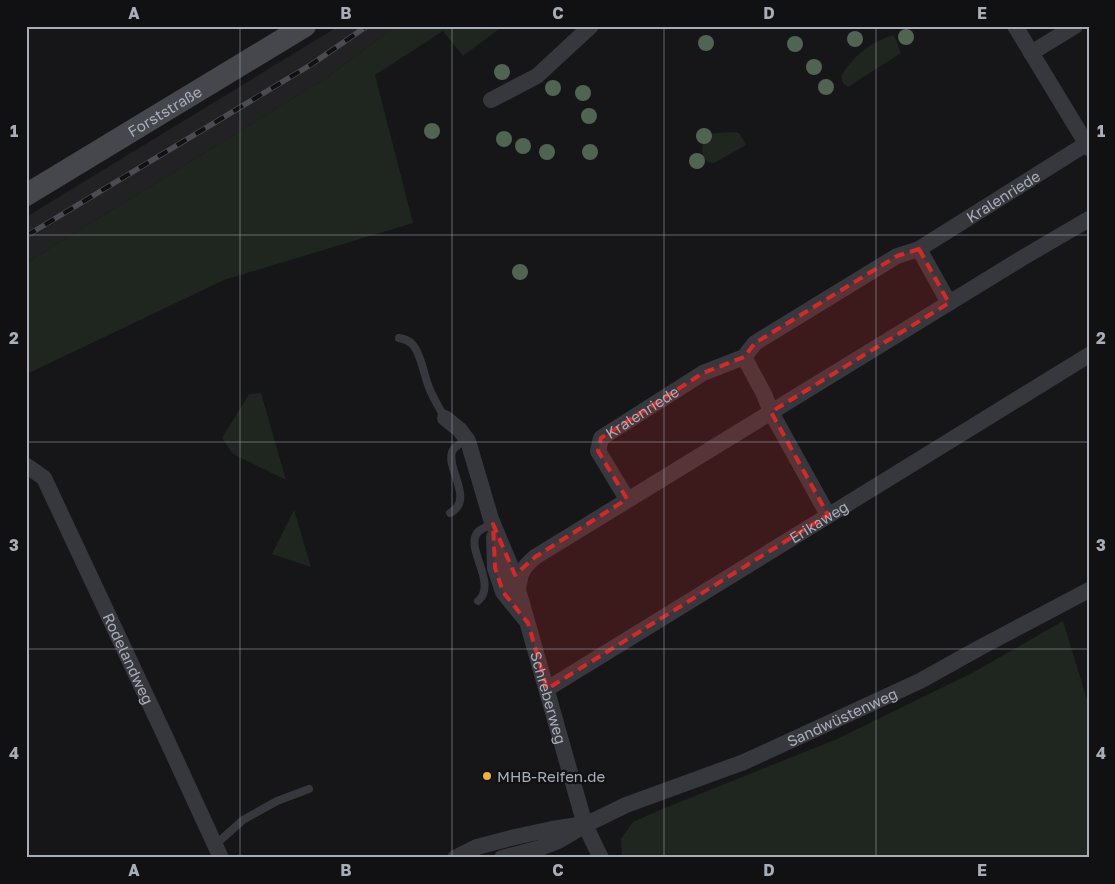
<svg xmlns="http://www.w3.org/2000/svg" width="1115" height="884" font-family="'Golos Text',sans-serif">
  <rect width="100%" height="100%" fill="#161618"/>
  <path fill="#222225" d="M 339,26 L 396,26 L 326,78 L 26,263 L 26,217 Z"/>
  <path fill="#1e261f" d="M 396,26 L 503,26 L 463,56 L 443,31 L 375,75 L 413,223 L 224,280 L 31,372 L 26,373 L 26,263 L 326,78 Z
    M 893,35 C 898,41 898,47 901,53 L 848,87 L 843,83 L 841,76 C 853,56 871,42 893,35 Z
    M 736,132 L 740,134 L 746,145 L 714,163 L 708,162 L 703,157 L 702,149 L 703,142 L 713,133 Z
    M 261,393 L 286,480 L 233,454 L 222,438 L 249,394 Z
    M 294,510 L 311,567 L 272,554 Z
    M 1063,621 L 1089,706 L 1089,856 L 1084,858 L 622,858 L 621,839 L 633,822 L 660,810 L 837,739 L 974,672 Z"/>
  <g fill="none" stroke-linecap="round" stroke-linejoin="round">
    <path stroke="#37383d" stroke-width="8" d="M 399,338 C 404,339 409,340 413,345 C 421,355 423,370 427,382 C 431,395 438,406 445,418
      M 450,513 C 475,500 446,469 452,452 C 455,445 462,443 468,441
      M 478,601 C 499,583 462,546 479,531 C 482,528 489,526 493,524
      M 215,845 L 243,820 L 277,801 L 309,789"/>
    <g stroke="#37383d" stroke-width="16">
      <path d="M 1015,26 L 1089,148"/>
      <path d="M 1031,53 L 1075,26"/>
      <path d="M 491,100 L 537,76 L 591,26"/>
      <path d="M 919,249 L 949,303"/>
      <path d="M 744,357 L 764,394 L 771,412 L 828,515"/>
      <path id="s1" d="M 445,418 L 460,430 L 468,441 L 491,519 L 509,562 L 521,600 L 585,825 L 601,858"/>
      <path id="s2" d="M 27,466 L 44,478 L 164,734 L 221,858"/>
      <path id="s3" d="M 627,499 L 598,451 L 601,438 L 703,373 L 744,357 L 755,343 L 897,256 L 919,249 L 1086,144"/>
      <path d="M 494,537 L 495,568 L 503,592 L 524,618"/>
      <path d="M 518,590 C 520,573 522,568 535,557 L 1024,257 L 1089,219"/>
      <path id="s4" d="M 547,689 L 1089,355"/>
      <path d="M 455,858 L 477,847 L 515,837 L 552,829 L 578,825"/>
      <path id="s5" d="M 502,858 L 540,848 L 558,841 L 585,825 L 626,805 L 744,762 L 920,681 L 981,647 L 1089,590"/>
    </g>
    <path stroke="#45474d" stroke-width="22" id="s6" d="M 26,195 L 305,26"/>
    <defs>
      <path id="rail" d="M 26,236 L 312,64 L 367,26"/>
    </defs>
    <use href="#rail" stroke="#4a4c52" stroke-width="5.5"/>
    <use href="#rail" stroke="#111113" stroke-width="4" stroke-dasharray="11" stroke-linecap="butt"/>
  </g>
  <g fill="#506452">
    <circle cx="906" cy="37" r="8"/>
    <circle cx="855" cy="39" r="8"/>
    <circle cx="706" cy="43" r="8"/>
    <circle cx="795" cy="44" r="8"/>
    <circle cx="814" cy="67" r="8"/>
    <circle cx="502" cy="72" r="8"/>
    <circle cx="826" cy="87" r="8"/>
    <circle cx="553" cy="88" r="8"/>
    <circle cx="583" cy="93" r="8"/>
    <circle cx="589" cy="116" r="8"/>
    <circle cx="432" cy="131" r="8"/>
    <circle cx="704" cy="136" r="8"/>
    <circle cx="504" cy="139" r="8"/>
    <circle cx="523" cy="146" r="8"/>
    <circle cx="547" cy="152" r="8"/>
    <circle cx="590" cy="152" r="8"/>
    <circle cx="697" cy="161" r="8"/>
    <circle cx="520" cy="272" r="8"/>
  </g>
  <path fill="#d62828" fill-opacity="0.2" stroke="#d62828" stroke-width="4" stroke-dasharray="10 6" stroke-linejoin="round" d="M 919,249 L 949,303 L 771,412 L 828,515 L 547,689 L 528,623 L 503,592 L 495,568 L 493,524 L 515,575 L 535,557 L 627,499 L 598,451 L 601,438 L 703,373 L 744,357 L 755,343 L 897,256 Z"/>
  <path fill="none" stroke="#a8adb8" stroke-width="1" stroke-opacity="0.55" d="M 240,26 L 240,858M 452,26 L 452,858M 664,26 L 664,858M 876,26 L 876,858M 26,235 L 1089,235M 26,442 L 1089,442M 26,649 L 1089,649"/>
  <circle fill="#f2b134" stroke="#111113" stroke-width="2" cx="487" cy="776" r="5"/>
  <g text-anchor="middle" dominant-baseline="central" stroke-width="4.5" stroke-linejoin="round" paint-order="stroke">
    <g font-size="15" fill="#a8adb8" stroke="#111113">
      <text stroke="none"><textPath href="#s6" startOffset="162">Forststraße</textPath></text>
      <text stroke="none"><textPath href="#s3" startOffset="541">Kralenriede</textPath></text>
      <text stroke="none"><textPath href="#s3" startOffset="118">Kralenriede</textPath></text>
      <text stroke="none"><textPath href="#s4" startOffset="319">Erikaweg</textPath></text>
      <text stroke="none"><textPath href="#s2" startOffset="220">Rodelandweg</textPath></text>
      <text stroke="none"><textPath href="#s1" startOffset="302">Schreberweg</textPath></text>
      <text stroke="none"><textPath href="#s5" startOffset="369">Sandwüstenweg</textPath></text>
    </g>
    <g font-size="15" fill="#a8adb8" stroke="#111113" text-anchor="start">
      <text x="497" y="776">MHB-Reifen.de</text>
    </g>
  </g>
  <rect width="1115" height="884" fill="none" stroke="#111113" stroke-width="55"/>
  <rect x="28" y="28" width="1060" height="828" fill="none" stroke="#a8adb8" stroke-width="2"/>
  <g font-size="16" text-anchor="middle" font-weight="bold" fill="#a8adb8">
    <text x="134" y="19">A</text>
    <text x="346" y="19">B</text>
    <text x="558" y="19">C</text>
    <text x="769" y="19">D</text>
    <text x="982" y="19">E</text>
    <text x="14" y="137">1</text>
    <text x="1101" y="137">1</text>
    <text x="14" y="344">2</text>
    <text x="1101" y="344">2</text>
    <text x="14" y="551">3</text>
    <text x="1101" y="551">3</text>
    <text x="14" y="759">4</text>
    <text x="1101" y="759">4</text>
    <text x="134" y="876">A</text>
    <text x="346" y="876">B</text>
    <text x="558" y="876">C</text>
    <text x="769" y="876">D</text>
    <text x="982" y="876">E</text>
  </g>
</svg>
